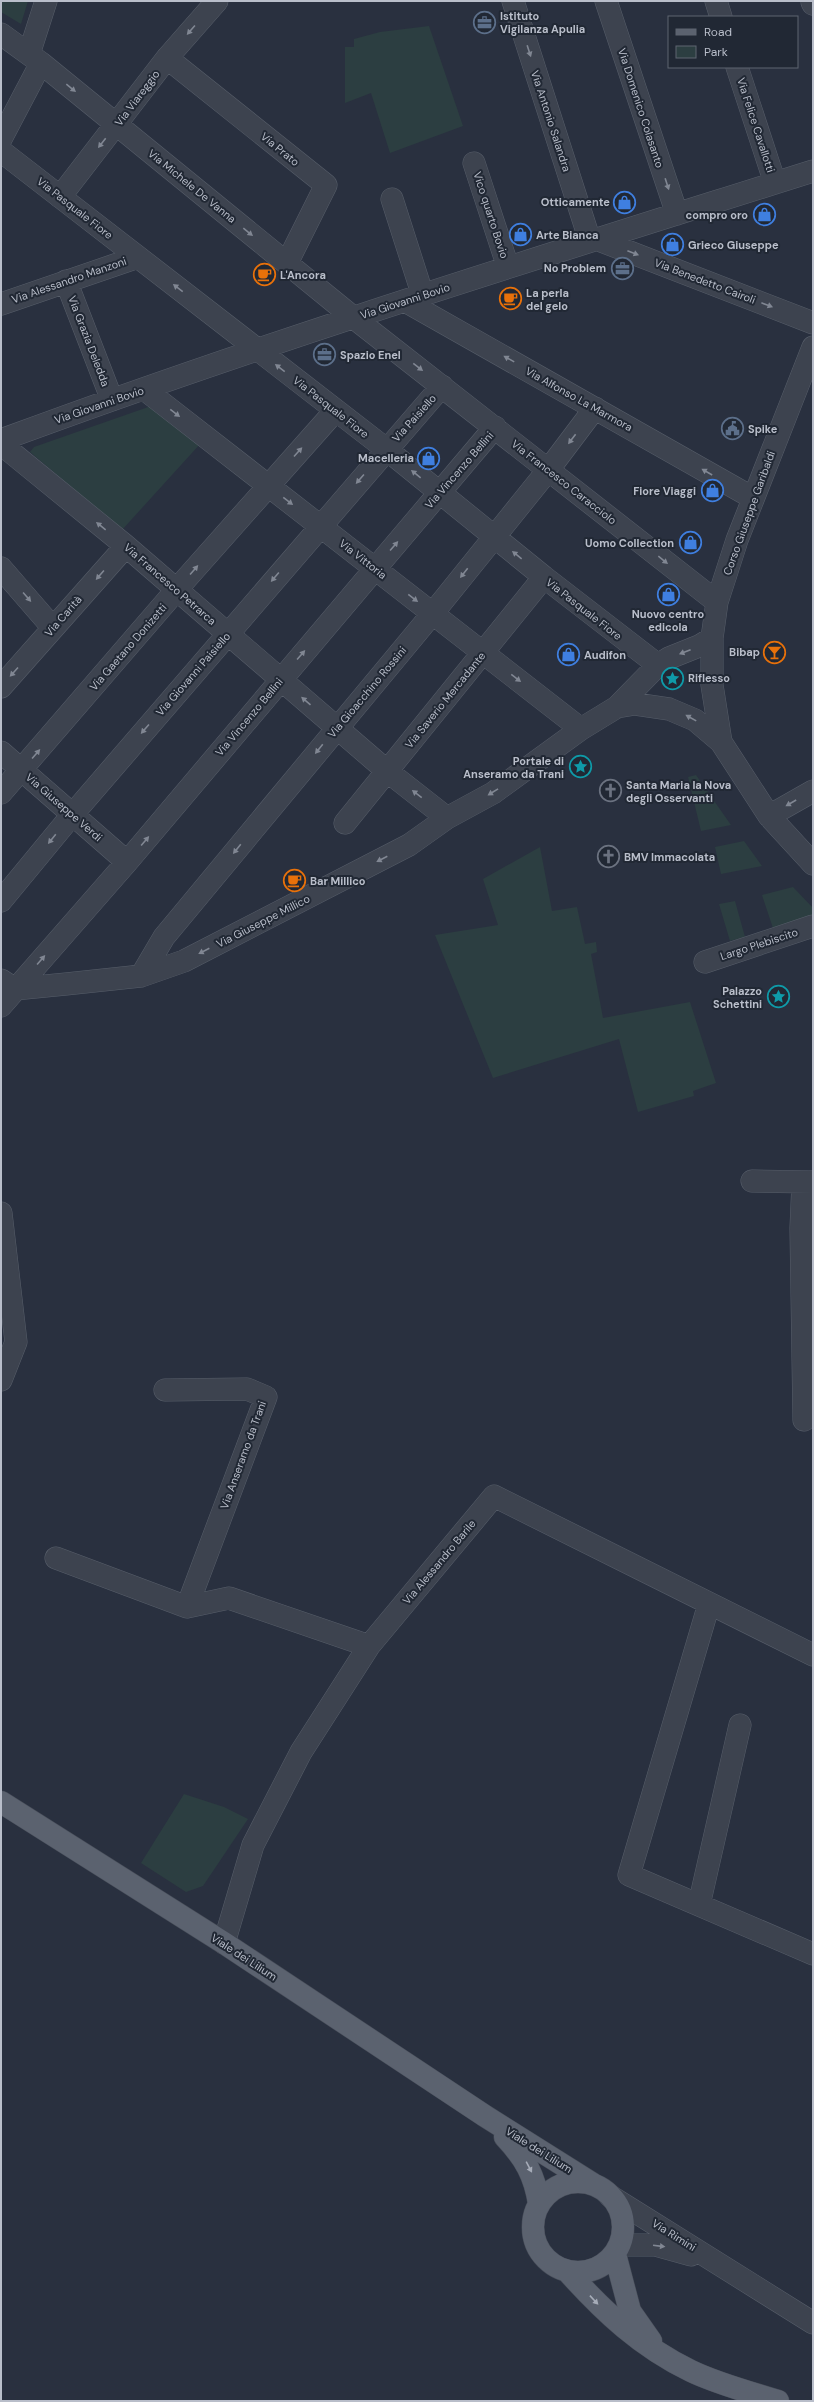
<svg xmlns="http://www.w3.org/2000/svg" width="814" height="2402" font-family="'DM Sans',sans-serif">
  <rect width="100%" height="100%" fill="#29303f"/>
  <path fill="#2c3e41" d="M 1,1 L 28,1 L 21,24 L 1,12 Z
    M 429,26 L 463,126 L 390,153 L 371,93 L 345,103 L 345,47 L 354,47 L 354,39 L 380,32 Z
    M 154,405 L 201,443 L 122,530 L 30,452 L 34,447 Z
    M 696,775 L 731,825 L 701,831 L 688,777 Z
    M 744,841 L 762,866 L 721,874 L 715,847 Z
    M 540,847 L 552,911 L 577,907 L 585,944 L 596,942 L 597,952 L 591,954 L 603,1018 L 690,1002 L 716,1083 L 693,1091 L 694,1096 L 638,1112 L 619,1039 L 493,1078 L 435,935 L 498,925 L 483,879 Z
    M 793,887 L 813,908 L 813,915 L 773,928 L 762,895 Z
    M 735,901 L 745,937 L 730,941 L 719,904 Z
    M 184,1794 L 224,1807 L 248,1819 L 203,1886 L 186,1892 L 141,1863 Z"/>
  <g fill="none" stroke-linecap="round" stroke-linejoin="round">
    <defs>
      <path id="minor" d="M 513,1 L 590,241
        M 606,1 L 677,214
        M 716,1 L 721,17
        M 812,2 L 813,4
        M 1,34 L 41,63 L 354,318 L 717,602
        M 29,54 L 46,1
        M 167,58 L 326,185 L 287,263
        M 737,67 L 775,183
        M 1,139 L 41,63
        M 1,151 L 386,449 L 544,577 L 658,665
        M 474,163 L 508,267
        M 60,197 L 167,58 L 217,1
        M 392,199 L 423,296
        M 596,239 L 813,323
        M 66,281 L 112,400
        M 405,301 L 753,498
        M 1,304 L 138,257
        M 813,347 L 737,540 L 717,602 L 712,638 L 712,685 L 721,742 L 769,816 L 813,864
        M 144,389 L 581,729
        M 1,440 C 268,341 541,257 813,171
        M 1,444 L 126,546 L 387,771 L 447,818
        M 1,568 L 53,628
        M 1,687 L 126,546
        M 617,707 L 658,665 L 669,658 L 699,646 L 712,638
        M 1,752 L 127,862
        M 1,793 L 185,580 L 335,411
        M 769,816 L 813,791
        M 345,823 L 544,577
        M 1,901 L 72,815 L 442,386
        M 705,962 L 813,926
        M 141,976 L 164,937 L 433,613 L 549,469 L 595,408
        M 1,980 L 15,989 L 66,984 L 141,976 L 184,961 L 409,845 L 447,818 L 493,793 L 581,729 L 617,707 L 635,704 L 669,709 L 695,720 L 721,742
        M 1,1006 L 127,862 L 495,427
        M 752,1181 L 813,1182
        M 803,1182 L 801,1228 L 804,1420
        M 1,1213 L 16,1342 L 1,1380
        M 165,1390 L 247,1389 L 266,1397 L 187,1607 L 229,1598 L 369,1646
        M 56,1558 L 187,1607
        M 709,1604 L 629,1875 L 813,1954
        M 699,1905 L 740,1725
        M 224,1943 L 253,1845 L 301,1752 L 369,1646 L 494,1496 L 813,1655
        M 610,2196 L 813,2323
        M 620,2245 L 655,2245 L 691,2255"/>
      <path id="major" d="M 1,1802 L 224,1943 L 485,2116 L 593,2184
        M 505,2137 C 525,2158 535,2176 539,2204
        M533 2227a45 45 0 1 1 90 0a45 45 0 1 1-90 0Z
        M 615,2254 L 630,2311 L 651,2341
        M 568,2272 C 604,2312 641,2347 691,2371 C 718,2384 749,2392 778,2401"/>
    </defs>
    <use href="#minor" stroke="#575e6a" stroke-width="23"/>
    <use href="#major" stroke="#464c58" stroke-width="23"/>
    <use href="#minor" stroke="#3d434f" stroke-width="22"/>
    <use href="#major" stroke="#5b626f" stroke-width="22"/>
  </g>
  <defs><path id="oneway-solid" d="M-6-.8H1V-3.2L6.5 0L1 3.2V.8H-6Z"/></defs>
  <g fill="#818793">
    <use href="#oneway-solid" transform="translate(191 30) rotate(131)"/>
    <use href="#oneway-solid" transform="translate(529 51) rotate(72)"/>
    <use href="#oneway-solid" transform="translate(71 88) rotate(39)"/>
    <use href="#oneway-solid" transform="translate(102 143) rotate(128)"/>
    <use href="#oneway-solid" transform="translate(667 184) rotate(72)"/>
    <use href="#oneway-solid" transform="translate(248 232) rotate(39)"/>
    <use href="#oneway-solid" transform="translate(633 253) rotate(21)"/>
    <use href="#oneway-solid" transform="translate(178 288) rotate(-142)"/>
    <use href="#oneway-solid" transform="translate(767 305) rotate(21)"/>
    <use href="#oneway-solid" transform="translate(509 359) rotate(-151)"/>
    <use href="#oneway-solid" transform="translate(418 367) rotate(38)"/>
    <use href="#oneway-solid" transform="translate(280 368) rotate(-142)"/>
    <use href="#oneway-solid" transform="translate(175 413) rotate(38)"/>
    <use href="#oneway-solid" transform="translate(572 439) rotate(127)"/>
    <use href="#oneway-solid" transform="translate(298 452) rotate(-48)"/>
    <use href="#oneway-solid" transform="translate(707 472) rotate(-150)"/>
    <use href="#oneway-solid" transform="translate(416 474) rotate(-141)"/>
    <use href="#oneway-solid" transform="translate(360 479) rotate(131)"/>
    <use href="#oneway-solid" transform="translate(288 501) rotate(38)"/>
    <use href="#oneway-solid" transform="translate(101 526) rotate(-141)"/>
    <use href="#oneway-solid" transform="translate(394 546) rotate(-49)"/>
    <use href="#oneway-solid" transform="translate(517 555) rotate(-141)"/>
    <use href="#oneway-solid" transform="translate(663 560) rotate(39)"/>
    <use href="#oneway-solid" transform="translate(194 570) rotate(-49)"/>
    <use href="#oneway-solid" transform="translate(464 573) rotate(128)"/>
    <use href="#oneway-solid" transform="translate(100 575) rotate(131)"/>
    <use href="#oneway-solid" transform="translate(275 577) rotate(130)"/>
    <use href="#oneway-solid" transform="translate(27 597) rotate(49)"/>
    <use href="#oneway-solid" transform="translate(413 598) rotate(38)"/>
    <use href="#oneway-solid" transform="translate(685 652) rotate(159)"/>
    <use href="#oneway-solid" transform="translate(301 655) rotate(-49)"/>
    <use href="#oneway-solid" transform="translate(14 672) rotate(132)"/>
    <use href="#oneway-solid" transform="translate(516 678) rotate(38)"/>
    <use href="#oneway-solid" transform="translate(306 701) rotate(-139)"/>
    <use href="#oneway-solid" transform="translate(691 718) rotate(-151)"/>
    <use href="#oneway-solid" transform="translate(145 729) rotate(131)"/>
    <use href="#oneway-solid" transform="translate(319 749) rotate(129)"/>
    <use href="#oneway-solid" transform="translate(36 754) rotate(-49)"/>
    <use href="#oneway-solid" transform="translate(493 792) rotate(148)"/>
    <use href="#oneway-solid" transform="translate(417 794) rotate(-142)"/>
    <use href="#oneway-solid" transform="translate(791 803) rotate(150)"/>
    <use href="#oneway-solid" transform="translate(52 839) rotate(129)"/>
    <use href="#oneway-solid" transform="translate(145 841) rotate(-50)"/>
    <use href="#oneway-solid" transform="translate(237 849) rotate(129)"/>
    <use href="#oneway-solid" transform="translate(382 859) rotate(153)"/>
    <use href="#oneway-solid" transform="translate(204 951) rotate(153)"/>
    <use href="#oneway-solid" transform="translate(41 960) rotate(-49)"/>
    <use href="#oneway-solid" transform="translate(659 2246) rotate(7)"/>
  </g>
  <g fill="#a6acb8">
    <use href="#oneway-solid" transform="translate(529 2167) rotate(62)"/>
    <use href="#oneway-solid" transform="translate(594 2300) rotate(47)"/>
  </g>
  <defs>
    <symbol id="office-ring" viewBox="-11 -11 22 22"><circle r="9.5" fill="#212834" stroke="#5c6f8a" stroke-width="1.5"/><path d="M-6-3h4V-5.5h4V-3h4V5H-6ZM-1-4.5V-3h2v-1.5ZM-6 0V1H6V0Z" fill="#5c6f8a"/></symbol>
    <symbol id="shop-ring" viewBox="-11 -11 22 22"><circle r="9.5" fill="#212834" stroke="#3f7fe0" stroke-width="1.5"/><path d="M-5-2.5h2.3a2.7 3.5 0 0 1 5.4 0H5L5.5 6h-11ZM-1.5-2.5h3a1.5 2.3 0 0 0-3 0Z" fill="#3f7fe0"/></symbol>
    <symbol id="cafe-ring" viewBox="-11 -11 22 22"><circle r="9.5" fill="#212834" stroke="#e8710a" stroke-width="1.5"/><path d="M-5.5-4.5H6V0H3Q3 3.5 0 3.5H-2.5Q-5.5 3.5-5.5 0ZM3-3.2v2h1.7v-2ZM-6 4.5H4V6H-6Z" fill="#e8710a"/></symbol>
    <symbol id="civic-ring" viewBox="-11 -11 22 22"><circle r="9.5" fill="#212834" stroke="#5c6f8a" stroke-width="1.5"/><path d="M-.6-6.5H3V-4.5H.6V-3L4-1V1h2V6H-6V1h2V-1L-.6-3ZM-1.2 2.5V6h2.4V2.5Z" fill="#5c6f8a"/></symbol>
    <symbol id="bar-ring" viewBox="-11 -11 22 22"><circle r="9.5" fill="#212834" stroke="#e8710a" stroke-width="1.5"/><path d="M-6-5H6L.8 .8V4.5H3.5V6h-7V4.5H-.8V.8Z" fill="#e8710a"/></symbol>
    <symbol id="sight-ring" viewBox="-11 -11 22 22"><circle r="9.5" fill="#212834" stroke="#0f9aa8" stroke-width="1.5"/><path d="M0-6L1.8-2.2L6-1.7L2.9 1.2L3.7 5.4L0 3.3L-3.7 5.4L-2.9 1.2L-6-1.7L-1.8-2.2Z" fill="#0f9aa8"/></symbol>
    <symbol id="church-ring" viewBox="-11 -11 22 22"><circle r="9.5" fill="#212834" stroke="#6b7280" stroke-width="1.5"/><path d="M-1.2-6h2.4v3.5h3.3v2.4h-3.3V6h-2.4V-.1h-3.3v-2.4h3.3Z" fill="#6b7280"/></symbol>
  </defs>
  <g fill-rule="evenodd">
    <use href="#office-ring" x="472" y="10" width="25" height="25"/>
    <use href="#shop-ring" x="612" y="190" width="25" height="25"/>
    <use href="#shop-ring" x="752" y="202" width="25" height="25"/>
    <use href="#shop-ring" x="508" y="222" width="25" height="25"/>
    <use href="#shop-ring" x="660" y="232" width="25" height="25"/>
    <use href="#office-ring" x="610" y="256" width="25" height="25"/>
    <use href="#cafe-ring" x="252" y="262" width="25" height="25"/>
    <use href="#cafe-ring" x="498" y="286" width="25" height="25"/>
    <use href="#office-ring" x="312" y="342" width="25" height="25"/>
    <use href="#civic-ring" x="720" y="416" width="25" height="25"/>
    <use href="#shop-ring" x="416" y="446" width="25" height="25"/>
    <use href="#shop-ring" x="700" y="478" width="25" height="25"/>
    <use href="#shop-ring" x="678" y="530" width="25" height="25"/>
    <use href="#shop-ring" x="656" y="582" width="25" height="25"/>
    <use href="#bar-ring" x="762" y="640" width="25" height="25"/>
    <use href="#shop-ring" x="556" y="642" width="25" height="25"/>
    <use href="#sight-ring" x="660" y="666" width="25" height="25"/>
    <use href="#sight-ring" x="568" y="754" width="25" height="25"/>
    <use href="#church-ring" x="598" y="778" width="25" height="25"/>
    <use href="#church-ring" x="596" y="844" width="25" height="25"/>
    <use href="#cafe-ring" x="282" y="868" width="25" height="25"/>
    <use href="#sight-ring" x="766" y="984" width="25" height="25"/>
  </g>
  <g text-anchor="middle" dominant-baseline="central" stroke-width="4" stroke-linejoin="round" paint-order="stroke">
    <g font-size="11" font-weight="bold" fill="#b9beca" stroke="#212834" text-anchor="start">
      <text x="500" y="16">Istituto<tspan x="500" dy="13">Vigilanza Apulia</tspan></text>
      <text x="610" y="202" text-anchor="end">Otticamente</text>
      <text x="748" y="215" text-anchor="end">compro oro</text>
      <text x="536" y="235">Arte Bianca</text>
      <text x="688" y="245">Grieco Giuseppe</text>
      <text x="606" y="268" text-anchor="end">No Problem</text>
      <text x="280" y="275">L'Ancora</text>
      <text x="526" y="293">La perla<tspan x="526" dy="13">del gelo</tspan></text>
      <text x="340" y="355">Spazio Enel</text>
      <text x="748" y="429">Spike</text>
      <text x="414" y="458" text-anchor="end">Macelleria</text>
      <text x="696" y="491" text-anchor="end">Fiore Viaggi</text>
      <text x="674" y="543" text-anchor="end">Uomo Collection</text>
      <text x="668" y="614" text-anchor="middle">Nuovo centro<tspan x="668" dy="13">edicola</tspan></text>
      <text x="760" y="652" text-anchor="end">Bibap</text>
      <text x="584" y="655">Audifon</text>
      <text x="688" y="678">Riflesso</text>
      <text x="564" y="761" text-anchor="end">Portale di<tspan x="564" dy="13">Anseramo da Trani</tspan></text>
      <text x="626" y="785">Santa Maria la Nova<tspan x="626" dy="13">degli Osservanti</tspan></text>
      <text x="624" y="857">BMV Immacolata</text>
      <text x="310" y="881">Bar Millico</text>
      <text x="762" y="991" text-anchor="end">Palazzo<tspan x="762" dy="13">Schettini</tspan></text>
    </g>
    <g font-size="11" fill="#b9beca" stroke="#212834">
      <text transform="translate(137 98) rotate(-53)">Via Viareggio</text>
      <text transform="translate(641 108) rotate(72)">Via Domenico Colasanto</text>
      <text transform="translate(551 121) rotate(72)">Via Antonio Salandra</text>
      <text transform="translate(756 125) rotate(72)">Via Felice Cavallotti</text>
      <text transform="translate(280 149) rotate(39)">Via Prato</text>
      <text transform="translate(192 186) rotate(39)">Via Michele De Vanna</text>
      <text transform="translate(75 208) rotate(38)">Via Pasquale Fiore</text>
      <text transform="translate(491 215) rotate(72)">Vico quarto Bovio</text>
      <text transform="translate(69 280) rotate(-19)">Via Alessandro Manzoni</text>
      <text transform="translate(705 281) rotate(21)">Via Benedetto Cairoli</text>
      <text transform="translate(405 301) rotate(-18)">Via Giovanni Bovio</text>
      <text transform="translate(89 341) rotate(69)">Via Grazia Deledda</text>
      <text transform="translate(579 399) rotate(29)">Via Alfonso La Marmora</text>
      <text transform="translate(99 405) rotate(-19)">Via Giovanni Bovio</text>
      <text transform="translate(331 407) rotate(38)">Via Pasquale Fiore</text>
      <text transform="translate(414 418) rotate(-48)">Via Paisiello</text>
      <text transform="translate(459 470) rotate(-49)">Via Vincenzo Bellini</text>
      <text transform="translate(564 482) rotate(38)">Via Francesco Caracciolo</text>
      <text transform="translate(749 513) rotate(-70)">Corso Giuseppe Garibaldi</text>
      <text transform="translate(363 559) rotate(38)">Via Vittoria</text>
      <text transform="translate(170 584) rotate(41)">Via Francesco Petrarca</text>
      <text transform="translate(584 609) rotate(38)">Via Pasquale Fiore</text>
      <text transform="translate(63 616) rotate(-49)">Via Carità</text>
      <text transform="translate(128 647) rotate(-49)">Via Gaetano Donizetti</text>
      <text transform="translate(193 674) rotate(-49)">Via Giovanni Paisiello</text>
      <text transform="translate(367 692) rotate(-50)">Via Gioacchino Rossini</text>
      <text transform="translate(445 700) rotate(-51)">Via Saverio Mercadante</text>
      <text transform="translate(249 717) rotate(-50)">Via Vincenzo Bellini</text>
      <text transform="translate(64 807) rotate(41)">Via Giuseppe Verdi</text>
      <text transform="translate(263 921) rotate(-27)">Via Giuseppe Millico</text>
      <text transform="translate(759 944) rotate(-18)">Largo Plebiscito</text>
      <text transform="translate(243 1455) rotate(-70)">Via Anseramo da Trani</text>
      <text transform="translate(439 1562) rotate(-50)">Via Alessandro Barile</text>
      <text transform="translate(244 1957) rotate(33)">Viale dei Lilium</text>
      <text transform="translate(539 2150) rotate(32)">Viale dei Lilium</text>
      <text transform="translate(674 2235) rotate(32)">Via Rimini</text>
    </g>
  </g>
  <rect width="814" height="2402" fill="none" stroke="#b9beca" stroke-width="4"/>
  <rect x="668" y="16" width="130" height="52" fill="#212834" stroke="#5e6470"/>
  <rect x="676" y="29" width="20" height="6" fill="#5b626f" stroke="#5e6470"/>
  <text x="704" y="36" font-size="12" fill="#b9beca">Road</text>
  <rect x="676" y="46" width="20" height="12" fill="#2c3e41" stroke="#5e6470"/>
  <text x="704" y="56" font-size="12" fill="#b9beca">Park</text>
</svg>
